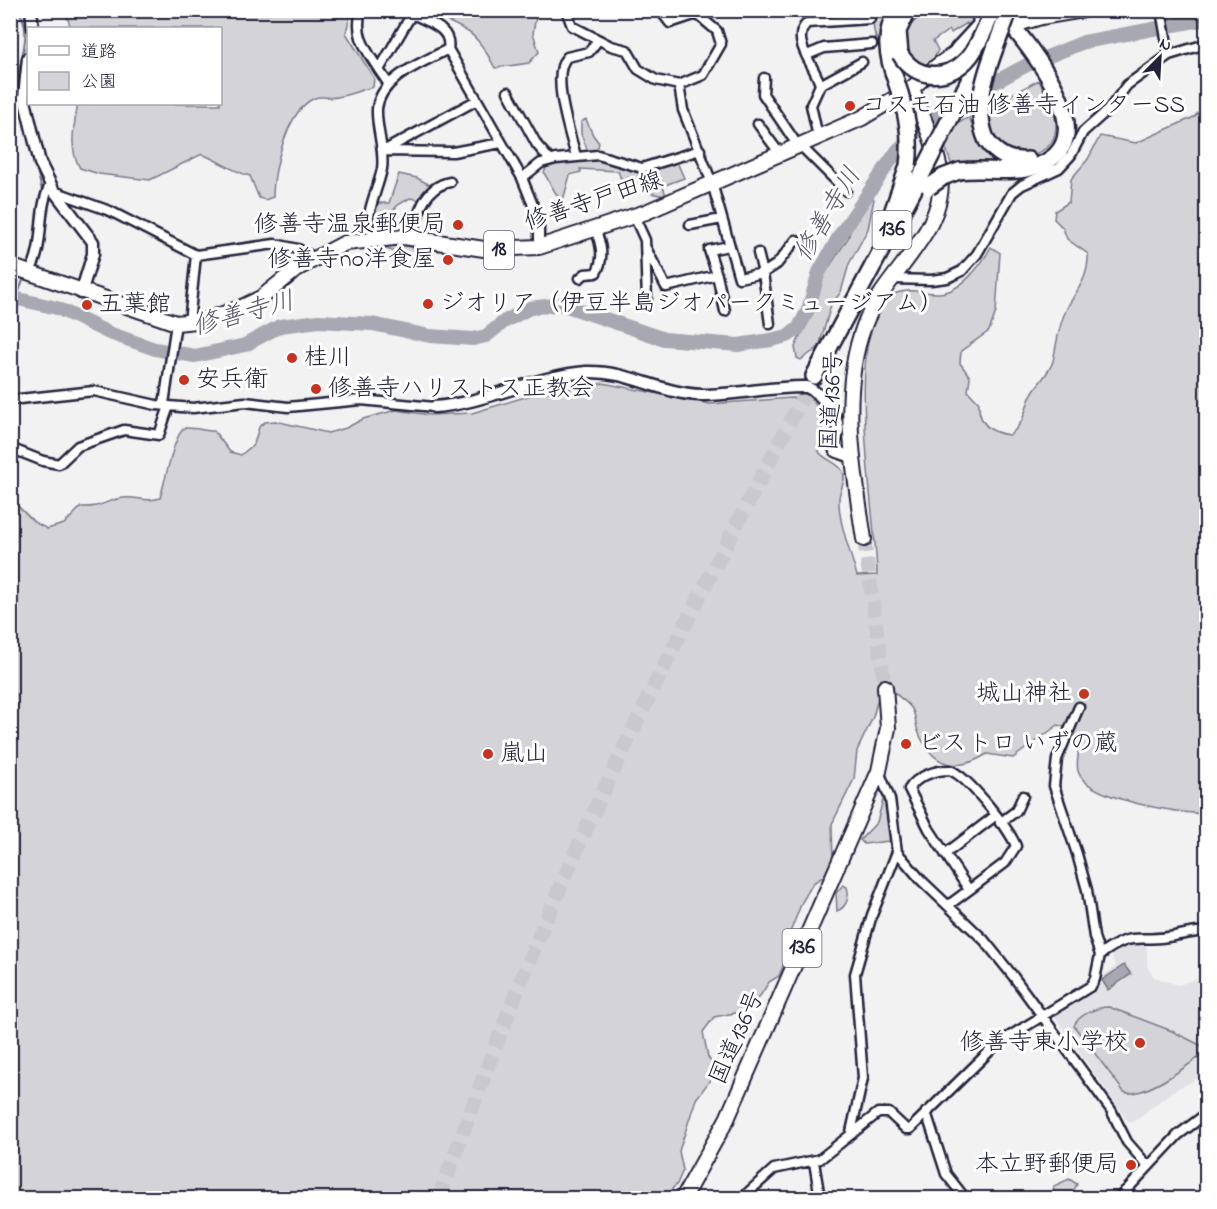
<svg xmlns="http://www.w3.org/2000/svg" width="1217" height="1209" font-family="'Indie Flower','Klee One',sans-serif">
  <rect width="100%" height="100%" fill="#f2f2f3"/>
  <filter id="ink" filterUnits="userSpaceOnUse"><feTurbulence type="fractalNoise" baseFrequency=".0167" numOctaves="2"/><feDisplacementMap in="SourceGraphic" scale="12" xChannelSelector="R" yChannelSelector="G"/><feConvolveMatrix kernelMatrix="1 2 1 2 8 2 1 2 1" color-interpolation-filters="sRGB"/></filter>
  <g filter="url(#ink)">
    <path fill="#e2e2e6" d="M 1143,938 L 1147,950 L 1147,966 L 1154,977 L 1178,985 L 1206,976 L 1206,1074 L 1171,1092 L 1132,1123 L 1127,1120 L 1052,1013 L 1116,966 L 1109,950 Z"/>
    <path fill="#d3d3d8" stroke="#7a7a8a" stroke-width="1.5" d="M 65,11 L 351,11 L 346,33 L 374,78 L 373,87 C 361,90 349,95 337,97 C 330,99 321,95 315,98 C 287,109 273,170 273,197 L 265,200 L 259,198 L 250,176 C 232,171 219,161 202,154 L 150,180 L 99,174 L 80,168 C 68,148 74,126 78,104 L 220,104 L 220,28 L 71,28 Z
      M 425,11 L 537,11 L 533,33 L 539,52 L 529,63 L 495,68 C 473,25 465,31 425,11 Z
      M 869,11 L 893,11 L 880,38 L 876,38 C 872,29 875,19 869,11 Z
      M 925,11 L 972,11 L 977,18 L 970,27 L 967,23 L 951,33 L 949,30 L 933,41 L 938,50 L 933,60 L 926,66 L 912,61 L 902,42 L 910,26 Z
      M 1039,80 C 1045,94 1057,112 1056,128 C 1053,164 1004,161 990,135 C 986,129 986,116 985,108 Z
      M 1206,105 L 1206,814 C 1180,813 1086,800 1078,771 C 1076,764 1079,755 1078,748 C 1077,742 1074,736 1072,730 L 1058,725 L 1013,758 L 987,754 C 957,773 932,767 918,731 C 915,724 916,715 912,709 C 906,700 895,696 889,686 L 881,687 L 873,717 L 857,751 L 854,779 L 832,824 L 833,863 L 823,877 L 813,883 L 802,902 L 791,930 L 792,943 L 779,976 L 769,982 L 751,1010 L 714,1017 L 703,1032 L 708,1057 L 714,1067 L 711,1079 L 696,1099 L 679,1151 L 683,1170 L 677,1184 L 663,1198 L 11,1198 L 10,498 L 34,522 L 47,529 L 64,524 L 81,507 C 101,508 107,500 123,498 C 137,496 146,503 160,498 C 164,486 175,430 185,428 C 193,427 205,431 214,431 L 230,452 L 241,455 L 254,444 L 259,427 L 265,422 L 275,421 L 328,433 L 346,428 L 363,419 L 396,410 L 430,415 L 472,413 L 535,394 L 603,383 L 710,404 L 791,398 L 810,399 L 820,409 L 822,426 L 819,452 C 826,461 839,462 843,472 C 847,481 839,490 839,499 C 838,521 851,554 857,576 L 877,575 C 877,523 840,322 892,295 C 906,287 923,293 938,293 C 960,293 981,266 991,247 L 1000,253 L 996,312 L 989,331 L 961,351 L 960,363 L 970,377 L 968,391 L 979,403 C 978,423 990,433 1010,435 C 1028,419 1023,409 1033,392 C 1039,382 1050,372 1053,361 C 1057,344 1058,325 1067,308 C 1077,290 1089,277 1088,254 L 1067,239 L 1063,228 L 1054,219 L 1055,211 L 1069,202 L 1071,179 L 1088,159 L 1100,136 L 1136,143 L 1194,117 Z
      M 969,117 C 976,138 981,154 1003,164 L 953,168 L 944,144 L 952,127 Z
      M 586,119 L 593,135 L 599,143 L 597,150 L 589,154 L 581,134 L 581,122 Z
      M 598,157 L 649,172 L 663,186 L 666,196 L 649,193 L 642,183 L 633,186 L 628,177 L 621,179 L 618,171 L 580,169 L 581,172 L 570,175 L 562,204 L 544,173 L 548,163 Z
      M 677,162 L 684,178 L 665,185 L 650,169 Z
      M 399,174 L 417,178 L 432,186 L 420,200 L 410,198 L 398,205 L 389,215 L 393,222 L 390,229 L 378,229 L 374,224 L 375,203 L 389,203 Z
      M 870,198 L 874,199 L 868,229 L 849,264 L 841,292 L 831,305 L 819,347 L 801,360 L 797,358 L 795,347 L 814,306 L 821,280 L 848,238 L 855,218 L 867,206 Z
      M 396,244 L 411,247 L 422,253 L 420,257 L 411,257 L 383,248 Z
      M 884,796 L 892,837 L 889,841 L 864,844 L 860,840 L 877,822 Z
      M 843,885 L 847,887 C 850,896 847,907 837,911 L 836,893 Z
      M 1109,1007 L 1172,1031 L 1206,1048 L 1206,1052 C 1190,1064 1143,1100 1124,1092 L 1074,1026 C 1078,1015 1097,1007 1109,1007 Z
      M 1069,1179 L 1077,1184 L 1070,1198 L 1052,1196 L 1054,1186 Z"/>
    <path fill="#a8a8b2" stroke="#727282" stroke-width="1.5" d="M 1124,965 L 1131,974 L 1108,990 L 1102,980 Z"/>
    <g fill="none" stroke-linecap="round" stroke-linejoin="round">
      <path stroke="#727282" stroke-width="2" d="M 18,10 C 38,38 10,70 19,100
        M 26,129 L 42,190 L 35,247
        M 16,300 L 24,277"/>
      <path stroke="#a8a8b2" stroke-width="14" d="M 10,297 L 57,308 L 109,333 L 155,349 L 195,356 L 245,345 L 280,326 L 319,321 L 372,324 L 430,336 L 473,339 L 486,336 L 505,321 L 530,308 L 561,304 L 664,339 L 738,345 L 771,340 L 787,336 L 798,329 L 808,310 L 819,272 L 840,235 L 897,151 L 921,127 L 971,95 L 1027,65 L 1084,42 L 1206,19"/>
      <path stroke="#c8c8ce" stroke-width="14" stroke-dasharray="14 7" stroke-linecap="butt" d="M 864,539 L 885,687"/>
      <path stroke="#c8c8ce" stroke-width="15" stroke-dasharray="15 8" stroke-linecap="butt" d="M 439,1198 C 482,1080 526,962 578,847 C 650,687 733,532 814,376"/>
      <defs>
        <path id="minor" d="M 361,10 C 354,36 366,49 379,70
          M 566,10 L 572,26 L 611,46 L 627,50 L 638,69 L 656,80 L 679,85 L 703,75 L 721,44 L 717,31 L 697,14 L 670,23 L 660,10
          M 1161,10 L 1169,55
          M 807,55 L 824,48 L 872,44
          M 764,78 L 763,94 L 798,146
          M 388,83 L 379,70 L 410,17 L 415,15 C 430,23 452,29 448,49 L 522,178 L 539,220 L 539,247
          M 679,85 L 683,110 L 712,183 L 739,278 L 763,273 L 770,324
          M 820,85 L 862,62
          M 508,92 L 537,145 L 550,160
          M 758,124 L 780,154
          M 818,137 L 811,105 L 820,85 C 816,66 789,41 807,23 L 870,19
          M 800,145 L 846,191
          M 385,150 L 477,100
          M 383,151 L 453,152 L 501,143
          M 576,156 C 570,134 550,74 567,57 L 589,52 L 598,40
          M 522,178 L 541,163 L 556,159 L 598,155 L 642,168 L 700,150
          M 54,191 L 110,211 L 196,255 L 275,244 L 298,249 L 315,258
          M 634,216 L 645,240 L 647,302
          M 690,225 L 722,219
          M 390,238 L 383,232 L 370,230 L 368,227 C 368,206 378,189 382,169 C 385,149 376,129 377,109 C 380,77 423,63 448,49
          M 412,239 C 417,216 423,187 450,182
          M 646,248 L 666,287 L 717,275 L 709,250 L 729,246
          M 758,253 L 763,273 L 777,264 L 796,240
          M 29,273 C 46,246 36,213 50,185
          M 717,275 L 725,311
          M 580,278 L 585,274 L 596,273 C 605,258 601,244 595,228
          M 891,279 L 931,280 L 947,278 L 962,271 L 977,254 L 1012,193 L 1022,185 L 1059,168 L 1071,155 L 1083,132 L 1110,108 L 1127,85 L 1169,55 L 1206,44
          M 189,323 L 196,255
          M 10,400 L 94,391 L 156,405 L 169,406
          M 164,404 L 176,323
          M 10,448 L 43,461 L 59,464 L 78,446 L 124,430 L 159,435 L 169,406 L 193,408 L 245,402 L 288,407 L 361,400 L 434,407
          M 1079,707 L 1057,759 L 1054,786 L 1077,854 L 1087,890 L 1094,937 L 1100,955
          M 950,770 C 968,777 1008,827 1016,846 L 1005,863 L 969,890 L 929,829 L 909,789 C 917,776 935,770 950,770 Z
          M 879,771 L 890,799 L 897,852 L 921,880 L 984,940 L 1013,976 L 1111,1110 L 1127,1142 L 1148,1166
          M 1000,823 L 1016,811 L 1023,796
          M 945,854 L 995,816
          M 950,904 L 969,890
          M 926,1112 L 946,1174 L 965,1198
          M 851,1132 L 863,1078 L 855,974 L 872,915 L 897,852
          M 814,1162 L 820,1198
          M 1125,1191 L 1133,1198
          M 742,1198 L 774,1169 L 820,1159 L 878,1113 L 889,1113 L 906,1129 L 910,1129 L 997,1044 L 1091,986 L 1095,979 L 1100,955 C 1132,931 1135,942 1168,937 C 1181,935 1193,932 1206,931
          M 1119,1198 L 1178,1135 L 1206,1114"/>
        <path id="tertiary" d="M 31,10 L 33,28
          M 28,58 L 24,97 L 40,163 L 54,191 L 93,242 L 93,254 L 81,293
          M 434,407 C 486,403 536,376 586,372 C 628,370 661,394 702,395 C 737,395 772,386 807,387 C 821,394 836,411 838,428 C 839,436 832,442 835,451 L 852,457"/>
        <path id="primary" d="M 10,266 L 176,323 L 206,320 L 240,308 L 261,298 L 298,268 L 345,243 L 404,237 L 484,249 L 539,247 L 646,212 L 862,118 L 907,91"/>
        <path id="trunk" d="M 1004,28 L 1041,17 L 1083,10
          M 864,539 C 854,471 839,393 864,326 C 883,273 950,232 940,170 C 935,142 921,115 912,88 L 937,66 L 967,45
          M 683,1198 L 727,1119 L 879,771 L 888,728 L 885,687"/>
        <path id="motorway" d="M 958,50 L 981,25 L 981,10
          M 900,54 L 898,31 L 908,10
          M 896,81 C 887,56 883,34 897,10
          M 959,101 L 984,50
          M 987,141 C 997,155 1010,162 1028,160
          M 959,171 C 984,167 1013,175 1037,166 C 1111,139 1025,42 1000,11
          M 892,213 L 908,166
          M 814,376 L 921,176"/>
      </defs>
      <use href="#minor" stroke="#22223b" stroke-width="13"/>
      <use href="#tertiary" stroke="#22223b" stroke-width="15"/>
      <use href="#primary" stroke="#22223b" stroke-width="18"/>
      <use href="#trunk" stroke="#22223b" stroke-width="18"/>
      <use href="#motorway" stroke="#22223b" stroke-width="20"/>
      <use href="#minor" stroke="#fff" stroke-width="8"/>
      <use href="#tertiary" stroke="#fff" stroke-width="10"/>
      <use href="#primary" stroke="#fff" stroke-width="14"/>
      <use href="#trunk" stroke="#fff" stroke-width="14"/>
      <use href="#motorway" stroke="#fff" stroke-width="15"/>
      <defs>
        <path id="motorway-bridge" d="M 900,54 C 916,81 950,81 970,56 C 980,43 986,26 993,10
          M 896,81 C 906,110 912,135 908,166
          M 987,141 C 968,99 996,51 1009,10
          M 921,176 L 959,101
          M 929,187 L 943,177 L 959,171"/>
      </defs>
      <use href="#motorway-bridge" stroke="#22223b" stroke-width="20" stroke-linecap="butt"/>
      <use href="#motorway-bridge" stroke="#fff" stroke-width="15"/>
    </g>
  </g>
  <g fill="#c8321e" stroke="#fff" stroke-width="2">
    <circle cx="850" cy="106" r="6"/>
    <circle cx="458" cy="225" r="6"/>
    <circle cx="448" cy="260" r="6"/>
    <circle cx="428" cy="304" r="6"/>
    <circle cx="87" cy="305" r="6"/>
    <circle cx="292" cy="358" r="6"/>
    <circle cx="184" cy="380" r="6"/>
    <circle cx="316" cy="389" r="6"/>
    <circle cx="1084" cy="694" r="6"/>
    <circle cx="906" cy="744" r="6"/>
    <circle cx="488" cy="754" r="6"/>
    <circle cx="1140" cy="1043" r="6"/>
    <circle cx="1131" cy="1165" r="6"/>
  </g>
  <g text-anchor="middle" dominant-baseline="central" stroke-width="6" stroke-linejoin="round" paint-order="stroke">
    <g fill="#fff" stroke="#646476" stroke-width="1.5">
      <rect x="872.5" y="211" width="39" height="38" rx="4.5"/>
      <rect x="484" y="231" width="30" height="38" rx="4.5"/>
      <rect x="782.5" y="929" width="39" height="38" rx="4.5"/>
    </g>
    <g font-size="22" font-weight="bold" fill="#22223b">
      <text x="892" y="230">136</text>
      <text x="499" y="250">18</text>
      <text x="802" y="948">136</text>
    </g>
    <g font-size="24" fill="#22223b" stroke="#fff" text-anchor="start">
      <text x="862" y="106">コスモ石油 修善寺インターSS</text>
      <text x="446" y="225" text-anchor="end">修善寺温泉郵便局</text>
      <text x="436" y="260" text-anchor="end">修善寺no洋食屋</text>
      <text x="440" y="304">ジオリア（伊豆半島ジオパークミュージアム）</text>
      <text x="99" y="305">五葉館</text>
      <text x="304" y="358">桂川</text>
      <text x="196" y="380">安兵衛</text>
      <text x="328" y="389">修善寺ハリストス正教会</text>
      <text x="1072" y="694" text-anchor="end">城山神社</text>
      <text x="918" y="744">ビストロ いずの蔵</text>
      <text x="500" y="754">嵐山</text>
      <text x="1128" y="1043" text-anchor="end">修善寺東小学校</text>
      <text x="1119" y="1165" text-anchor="end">本立野郵便局</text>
    </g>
    <g font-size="24" fill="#22223b" stroke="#fff">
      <text transform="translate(594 202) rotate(-18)">修善寺戸田線</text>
      <text transform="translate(833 401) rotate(-87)">国道136号</text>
      <text transform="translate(738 1038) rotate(-66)">国道136号</text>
    </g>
    <g font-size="26" font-style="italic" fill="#58586b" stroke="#fff">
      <text transform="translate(829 215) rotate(-59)">修善寺川</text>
      <text transform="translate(244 315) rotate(-15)">修善寺川</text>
    </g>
  </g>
  <rect width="1217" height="1209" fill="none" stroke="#fff" stroke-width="36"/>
  <rect x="18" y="18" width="1181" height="1173" fill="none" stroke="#22223b" stroke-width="2" filter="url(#ink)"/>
  <rect x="27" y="27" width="195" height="78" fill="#ffffff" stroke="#a7a7b1" stroke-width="1.5"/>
  <rect x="39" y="46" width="30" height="9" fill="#ffffff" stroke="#a7a7b1" stroke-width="1.5"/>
  <text x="81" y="57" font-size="18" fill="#22223b">道路</text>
  <rect x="39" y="72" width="30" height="18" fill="#d3d3d8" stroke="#a7a7b1" stroke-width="1.5"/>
  <text x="81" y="87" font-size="18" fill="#22223b">公園</text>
  <g transform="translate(1160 57) rotate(24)" stroke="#ffffff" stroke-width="4.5" paint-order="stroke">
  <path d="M0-4.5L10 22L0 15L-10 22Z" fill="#22223b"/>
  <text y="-9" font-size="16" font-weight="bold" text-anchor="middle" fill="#22223b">N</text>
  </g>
</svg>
